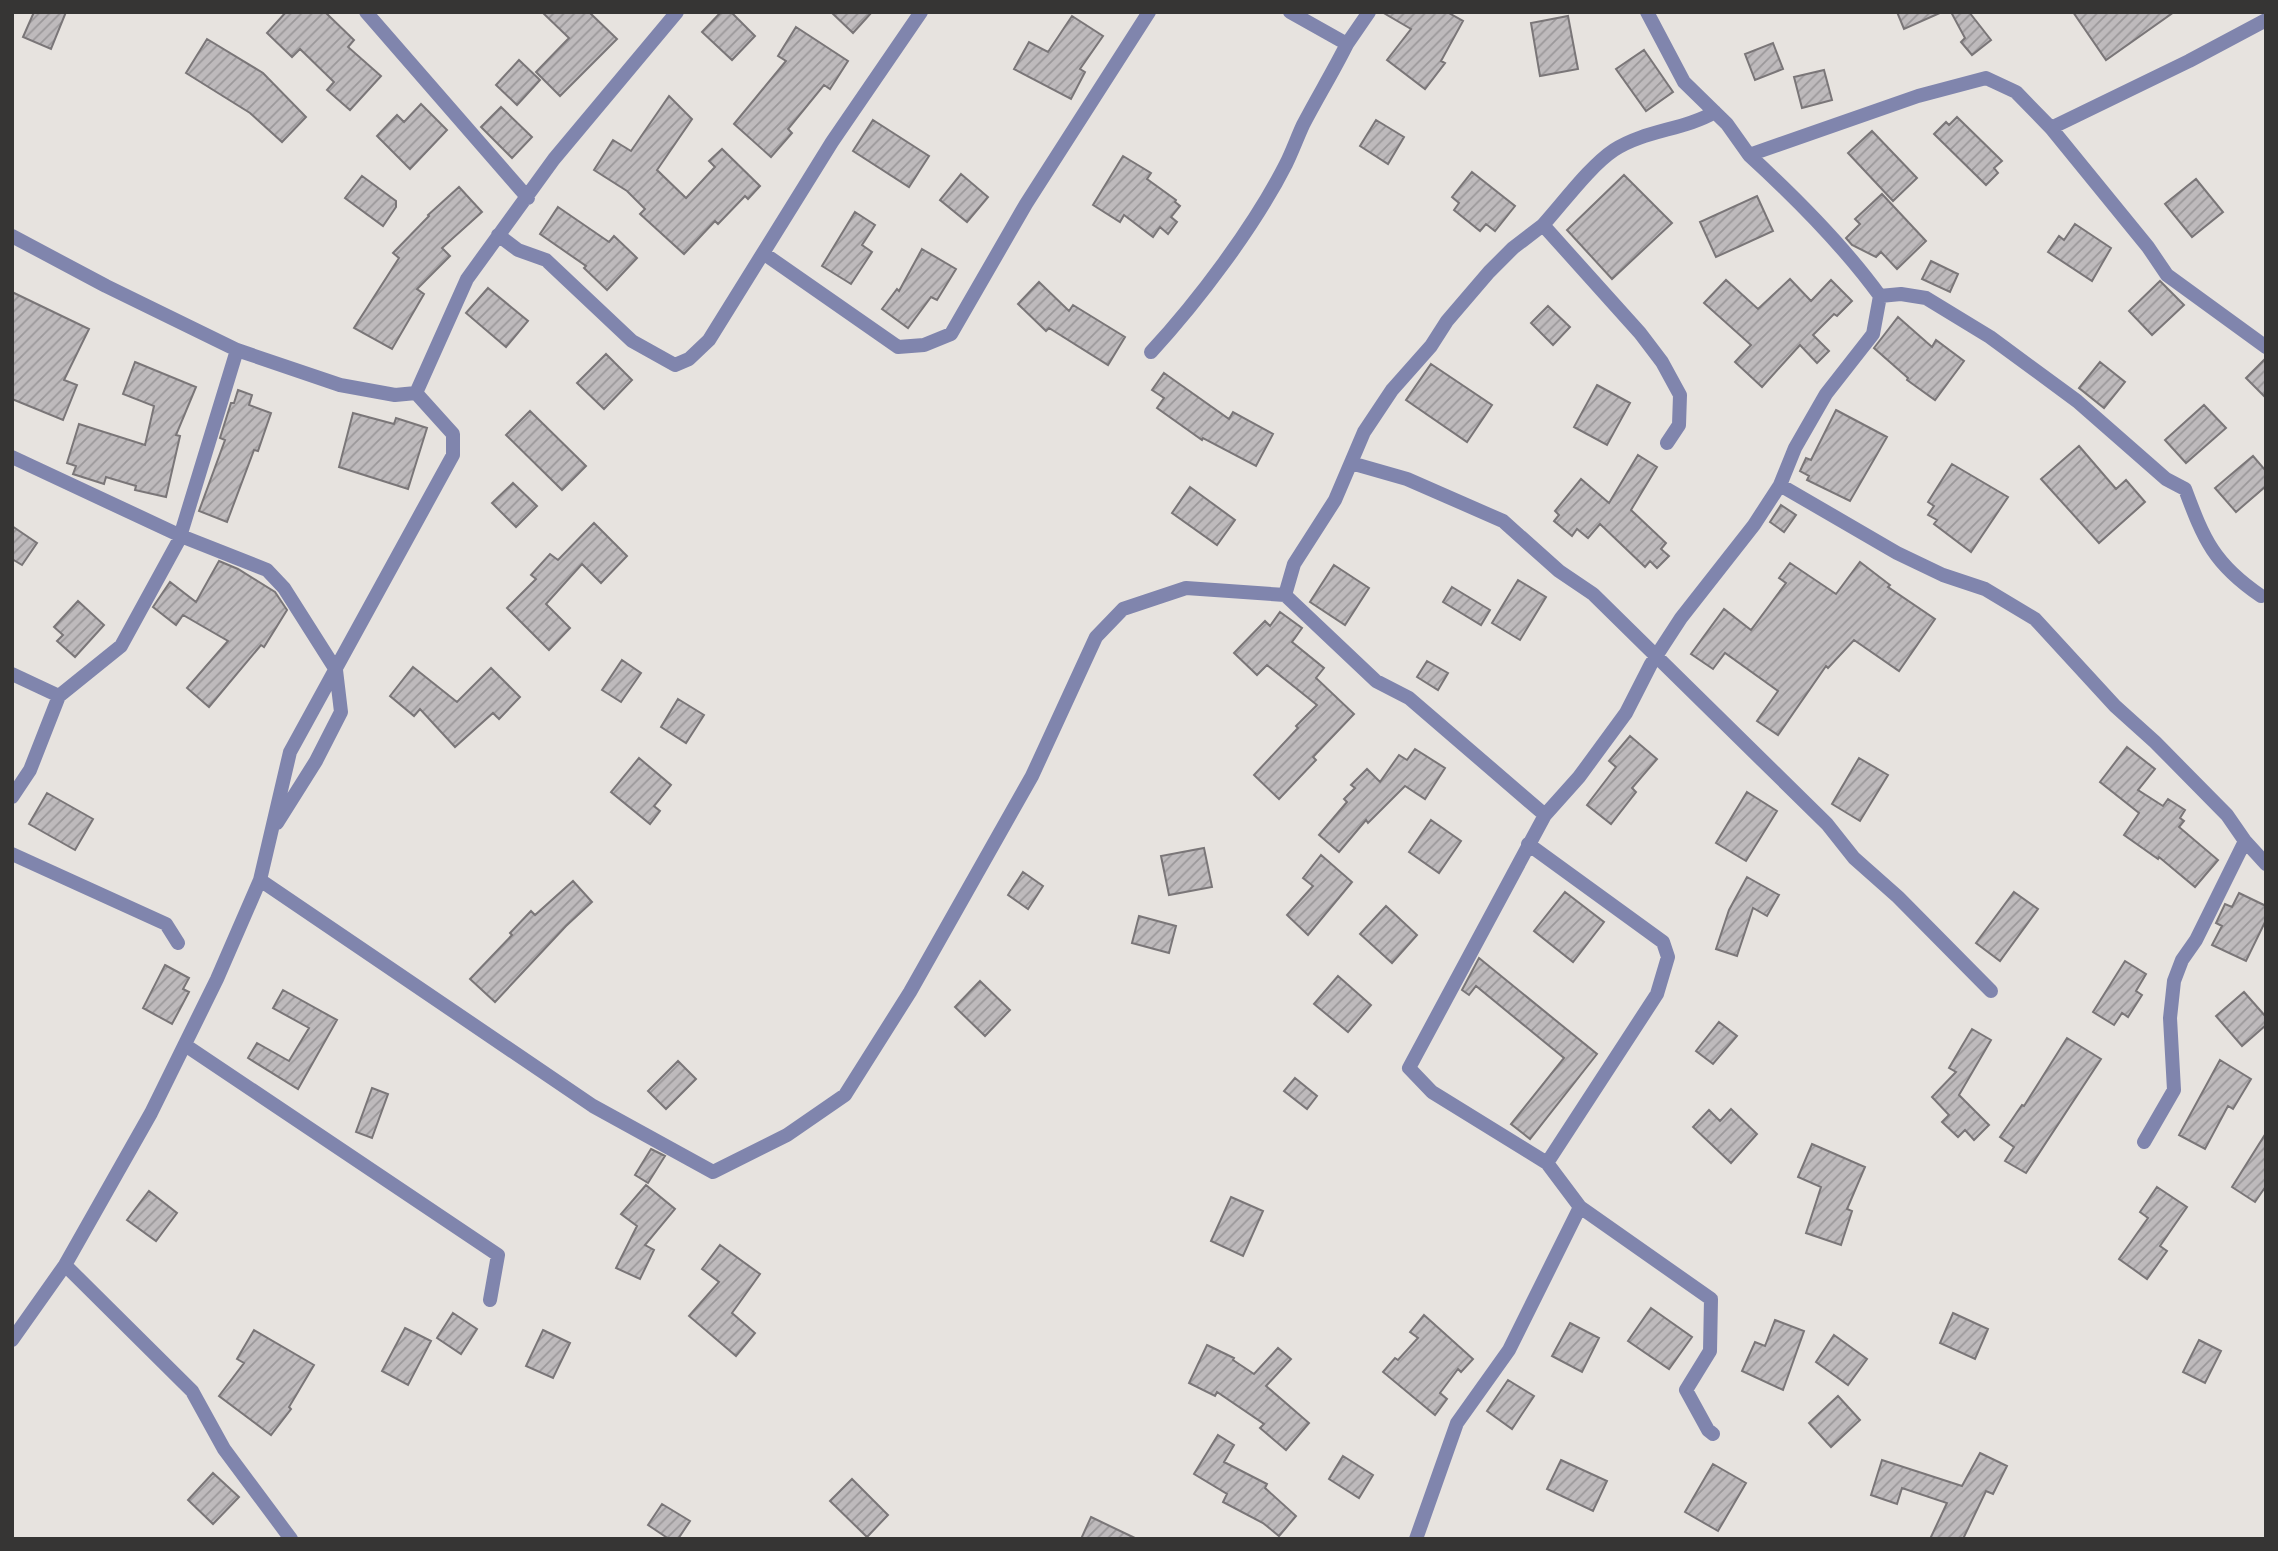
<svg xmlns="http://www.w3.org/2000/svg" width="2278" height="1551" font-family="'Noto Sans',sans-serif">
  <defs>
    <pattern id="building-hatch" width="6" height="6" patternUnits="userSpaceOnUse" patternTransform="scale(1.75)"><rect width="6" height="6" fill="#bebabc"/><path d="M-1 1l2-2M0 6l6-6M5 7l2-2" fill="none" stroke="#9b989a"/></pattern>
  </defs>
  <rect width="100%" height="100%" fill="#e7e3df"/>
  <path fill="url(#building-hatch)" stroke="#7a7678" stroke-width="2" d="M 34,12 L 66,12 L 51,49 L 23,37 Z
    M 286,12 L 325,12 L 354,40 L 348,47 L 381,76 L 350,110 L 327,90 L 334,82 L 300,49 L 292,57 L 267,33 Z
    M 542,12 L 589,12 L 617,39 L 560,96 L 536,72 L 569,38 Z
    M 721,12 L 731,12 L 755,36 L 732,60 L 702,32 Z
    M 831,12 L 872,12 L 853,33 Z
    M 1382,12 L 1447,12 L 1463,21 L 1441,61 L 1445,63 L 1425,89 L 1387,60 L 1411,29 Z
    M 1897,12 L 1942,12 L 1904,29 Z
    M 1951,12 L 1969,12 L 1991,40 L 1972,55 L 1961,42 L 1965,38 Z
    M 2073,12 L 2174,12 L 2106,60 Z
    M 1072,16 L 1103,36 L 1080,69 L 1085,72 L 1071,99 L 1014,69 L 1029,42 L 1048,52 Z
    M 1568,16 L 1578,69 L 1540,76 L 1531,23 Z
    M 796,27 L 848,61 L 830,89 L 824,85 L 788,129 L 792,133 L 771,157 L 734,124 L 786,61 L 778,56 Z
    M 207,39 L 263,73 L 306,117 L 282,142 L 250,113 L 186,73 Z
    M 1773,43 L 1783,69 L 1755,80 L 1745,54 Z
    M 1644,50 L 1673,92 L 1646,111 L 1616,69 Z
    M 519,60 L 540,80 L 517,105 L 496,85 Z
    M 1824,70 L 1832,100 L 1802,108 L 1794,77 Z
    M 669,96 L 692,119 L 657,170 L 686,198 L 715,167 L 709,161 L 722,149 L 760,186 L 748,199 L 745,196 L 718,224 L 715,221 L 684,254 L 640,214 L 645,209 L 627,191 L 594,170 L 613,140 L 631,151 Z
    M 421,104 L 447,130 L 410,169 L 377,136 L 397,115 L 404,122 Z
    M 501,107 L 532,137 L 512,158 L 481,127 Z
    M 1957,117 L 2002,161 L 1994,168 L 1998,173 L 1986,185 L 1934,134 L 1946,122 L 1949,125 Z
    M 873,120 L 929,156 L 909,187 L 853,151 Z
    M 1376,120 L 1404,137 L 1388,164 L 1360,146 Z
    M 1872,131 L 1917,178 L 1893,201 L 1848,153 Z
    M 1123,156 L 1151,173 L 1147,179 L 1176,200 L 1175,202 L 1180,206 L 1171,217 L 1177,222 L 1168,234 L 1160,227 L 1153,237 L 1124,215 L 1120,222 L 1093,205 Z
    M 1472,172 L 1515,206 L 1495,231 L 1486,224 L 1480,231 L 1454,210 L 1459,203 L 1452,197 Z
    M 961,174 L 988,197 L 967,222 L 940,200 Z
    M 1624,175 L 1672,223 L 1612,279 L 1567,230 Z
    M 362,176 L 396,201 L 396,207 L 383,226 L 345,198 Z
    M 2196,179 L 2223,212 L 2192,237 L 2165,204 Z
    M 459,187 L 482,212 L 442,248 L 450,256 L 417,289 L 424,294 L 392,349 L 354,328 L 399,258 L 393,253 L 429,216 L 428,215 Z
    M 1882,194 L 1926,241 L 1897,269 L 1881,252 L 1876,257 L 1852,245 L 1846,238 L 1860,224 L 1855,219 Z
    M 1757,196 L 1773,231 L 1716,257 L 1700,222 Z
    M 558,207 L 609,242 L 614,236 L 637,258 L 607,290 L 584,268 L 586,266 L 540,234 Z
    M 855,212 L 875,225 L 862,245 L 872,252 L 851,284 L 822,266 Z
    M 2075,224 L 2111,248 L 2092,281 L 2048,252 L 2059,236 L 2064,240 Z
    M 922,249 L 956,269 L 937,300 L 931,297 L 908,328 L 882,309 L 897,289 L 899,291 Z
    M 1931,261 L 1958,274 L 1950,292 L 1922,279 Z
    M 1790,279 L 1811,301 L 1831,280 L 1852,301 L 1837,316 L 1834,314 L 1813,335 L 1829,351 L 1817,363 L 1800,345 L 1762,387 L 1735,362 L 1751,345 L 1704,303 L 1726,280 L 1758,309 Z
    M 2160,281 L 2184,305 L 2152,335 L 2129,311 Z
    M 1039,282 L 1069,311 L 1073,305 L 1125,337 L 1108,365 L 1049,328 L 1046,331 L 1018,304 Z
    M 488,288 L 528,321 L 506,347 L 466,313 Z
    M 12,292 L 89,329 L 64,380 L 77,385 L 63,420 L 12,399 Z
    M 1548,306 L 1570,327 L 1553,345 L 1531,323 Z
    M 1898,317 L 1932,347 L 1936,340 L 1964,361 L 1935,400 L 1907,380 L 1908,378 L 1874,348 Z
    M 606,354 L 632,380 L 604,409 L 577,383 Z
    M 2266,358 L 2266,398 L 2246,378 Z
    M 135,362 L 196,387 L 176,435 L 180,436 L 166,497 L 135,490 L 136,486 L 106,477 L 104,484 L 73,474 L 76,466 L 67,463 L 79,424 L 145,445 L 154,406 L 123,394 Z
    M 2100,362 L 2125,382 L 2104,408 L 2079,388 Z
    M 1431,364 L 1492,405 L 1467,442 L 1406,400 Z
    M 1164,373 L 1229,419 L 1233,412 L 1273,434 L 1256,466 L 1203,438 L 1202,440 L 1157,408 L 1164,398 L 1152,390 Z
    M 1597,385 L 1630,403 L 1607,445 L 1574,427 Z
    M 238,390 L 252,395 L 249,405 L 271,413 L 258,451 L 254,450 L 227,522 L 199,511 L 225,440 L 220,438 L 231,403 L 234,403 Z
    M 2204,405 L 2226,428 L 2186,463 L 2165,440 Z
    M 1836,410 L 1887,437 L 1850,501 L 1807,480 L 1809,476 L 1800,471 L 1806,458 L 1811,460 Z
    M 530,411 L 586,466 L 562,490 L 506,435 Z
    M 353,413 L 394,424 L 396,418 L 427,428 L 408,489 L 339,467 Z
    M 2079,446 L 2116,489 L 2126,480 L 2145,502 L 2099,543 L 2041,479 Z
    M 1638,455 L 1657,467 L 1631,510 L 1666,543 L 1661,549 L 1669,556 L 1657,568 L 1650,561 L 1645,567 L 1600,524 L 1588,538 L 1577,529 L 1572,536 L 1554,521 L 1559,515 L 1555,511 L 1581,479 L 1609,503 Z
    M 2253,456 L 2266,471 L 2266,486 L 2236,512 L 2215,488 Z
    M 1952,464 L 2008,497 L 1971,552 L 1934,524 L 1937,520 L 1928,515 L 1934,506 L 1928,502 Z
    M 513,483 L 537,506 L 516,527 L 492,503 Z
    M 1190,487 L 1235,520 L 1217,545 L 1172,513 Z
    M 1781,505 L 1796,515 L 1784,532 L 1770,522 Z
    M 594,523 L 627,556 L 601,583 L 582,564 L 546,604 L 570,628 L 549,650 L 507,608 L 536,579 L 531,575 L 550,554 L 558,560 Z
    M 12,526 L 37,543 L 22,565 L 12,559 Z
    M 219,561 L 238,569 L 275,592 L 287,610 L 264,647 L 261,645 L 209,707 L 187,688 L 228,641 L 183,615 L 176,625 L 153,607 L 170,582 L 196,602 Z
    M 1860,562 L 1890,585 L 1888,587 L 1935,619 L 1899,671 L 1854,640 L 1828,668 L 1826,666 L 1778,735 L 1757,721 L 1778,691 L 1725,653 L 1713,669 L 1691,654 L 1724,609 L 1751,630 L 1786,583 L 1779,578 L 1790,563 L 1836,594 Z
    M 1334,565 L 1369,588 L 1345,625 L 1310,602 Z
    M 1518,580 L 1546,597 L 1520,640 L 1492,623 Z
    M 1452,587 L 1490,610 L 1481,625 L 1443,602 Z
    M 78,601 L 104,625 L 75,657 L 57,641 L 63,635 L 54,627 Z
    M 1280,612 L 1302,628 L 1292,642 L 1324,668 L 1316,678 L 1354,714 L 1313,757 L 1316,760 L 1279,799 L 1254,775 L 1298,728 L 1296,726 L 1317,705 L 1267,665 L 1257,675 L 1234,653 L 1265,621 L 1270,626 Z
    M 622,660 L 641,673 L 621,702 L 602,690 Z
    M 1427,661 L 1448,673 L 1438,690 L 1417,677 Z
    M 413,667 L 457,702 L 491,668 L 520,697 L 499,719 L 493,713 L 455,747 L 420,709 L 414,716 L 390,696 Z
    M 678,699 L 704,715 L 686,743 L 661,727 Z
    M 1630,736 L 1657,759 L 1632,788 L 1636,792 L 1611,824 L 1587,805 L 1616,767 L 1609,761 Z
    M 2127,747 L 2155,769 L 2138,790 L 2163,806 L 2168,799 L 2185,810 L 2180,818 L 2184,821 L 2179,827 L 2218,860 L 2195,887 L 2159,857 L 2158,859 L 2124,835 L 2139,813 L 2100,782 Z
    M 1415,749 L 1445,768 L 1425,799 L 1405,786 L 1368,823 L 1366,820 L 1339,852 L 1319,835 L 1347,802 L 1344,799 L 1355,788 L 1351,785 L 1367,769 L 1380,782 L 1399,755 L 1407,760 Z
    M 639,758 L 671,785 L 654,806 L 660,811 L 650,824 L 611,792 Z
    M 1859,758 L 1888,775 L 1860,821 L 1832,804 Z
    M 1747,792 L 1777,811 L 1746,861 L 1716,843 Z
    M 47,793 L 93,819 L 75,850 L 29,824 Z
    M 1431,820 L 1461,841 L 1439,873 L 1409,852 Z
    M 1204,848 L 1212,887 L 1169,895 L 1161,856 Z
    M 1321,855 L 1352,882 L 1308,935 L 1287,915 L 1313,886 L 1303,878 Z
    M 1023,872 L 1043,886 L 1028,909 L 1008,895 Z
    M 1747,877 L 1779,895 L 1767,916 L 1753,908 L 1737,956 L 1716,949 L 1729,910 Z
    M 573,881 L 592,902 L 566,926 L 495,1002 L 470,979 L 512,935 L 510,933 L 531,911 L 535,915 Z
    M 1565,892 L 1604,922 L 1573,962 L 1534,931 Z
    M 2014,892 L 2038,909 L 2000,961 L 1976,943 Z
    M 2239,893 L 2266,906 L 2266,920 L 2246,961 L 2212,945 L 2222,926 L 2216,923 L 2225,904 L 2232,907 Z
    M 1386,906 L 1417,935 L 1392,963 L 1360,934 Z
    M 1139,916 L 1176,926 L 1169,953 L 1132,943 Z
    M 1479,958 L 1597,1054 L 1530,1139 L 1511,1124 L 1564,1058 L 1476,986 L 1469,995 L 1462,990 Z
    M 2125,961 L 2146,974 L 2136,991 L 2142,995 L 2128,1017 L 2122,1013 L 2114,1025 L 2093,1012 Z
    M 165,965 L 189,978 L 183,989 L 189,992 L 172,1024 L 143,1008 Z
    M 1338,976 L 1371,1005 L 1348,1032 L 1314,1004 Z
    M 980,981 L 1010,1010 L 985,1036 L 955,1007 Z
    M 283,990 L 337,1020 L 298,1089 L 248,1058 L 257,1043 L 289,1061 L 309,1028 L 273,1008 Z
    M 2244,992 L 2266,1017 L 2266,1025 L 2242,1046 L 2216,1016 Z
    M 1719,1022 L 1737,1036 L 1713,1064 L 1696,1051 Z
    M 1972,1029 L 1991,1040 L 1959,1095 L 1989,1125 L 1974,1140 L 1965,1130 L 1958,1137 L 1942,1122 L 1949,1115 L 1932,1097 L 1956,1072 L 1949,1068 Z
    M 2067,1038 L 2101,1059 L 2026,1173 L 2005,1161 L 2014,1147 L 2000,1137 L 2022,1105 L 2024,1106 Z
    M 2220,1060 L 2251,1079 L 2233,1109 L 2228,1106 L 2205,1149 L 2179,1135 Z
    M 678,1061 L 696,1079 L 666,1109 L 648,1091 Z
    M 1295,1078 L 1317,1096 L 1307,1109 L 1284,1091 Z
    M 372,1088 L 388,1094 L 372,1138 L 356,1132 Z
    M 1731,1109 L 1757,1134 L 1731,1163 L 1693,1127 L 1709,1110 L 1720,1121 Z
    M 2266,1133 L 2266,1186 L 2255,1202 L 2232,1187 Z
    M 1812,1144 L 1865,1167 L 1847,1209 L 1852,1211 L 1841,1245 L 1806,1233 L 1821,1187 L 1798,1177 Z
    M 651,1149 L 665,1156 L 648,1183 L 635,1175 Z
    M 646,1185 L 675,1209 L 645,1245 L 654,1250 L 640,1279 L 616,1268 L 637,1226 L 621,1214 Z
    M 2157,1187 L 2187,1207 L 2160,1246 L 2167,1251 L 2147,1279 L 2119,1259 L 2148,1218 L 2140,1212 Z
    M 149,1191 L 177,1213 L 156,1241 L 127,1220 Z
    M 1231,1197 L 1263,1211 L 1243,1256 L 1211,1241 Z
    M 720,1245 L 760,1274 L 732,1313 L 755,1333 L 736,1356 L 689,1316 L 719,1282 L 702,1269 Z
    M 1651,1308 L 1692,1337 L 1669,1369 L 1628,1341 Z
    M 453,1313 L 477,1329 L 461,1354 L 437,1338 Z
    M 1953,1313 L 1988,1329 L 1975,1359 L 1940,1343 Z
    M 1424,1315 L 1473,1359 L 1461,1372 L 1458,1369 L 1440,1393 L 1447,1399 L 1435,1415 L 1383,1372 L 1395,1358 L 1398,1360 L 1418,1338 L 1410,1332 Z
    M 1775,1320 L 1804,1331 L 1783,1390 L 1742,1371 L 1755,1342 L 1765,1346 Z
    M 1570,1323 L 1599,1338 L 1582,1372 L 1552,1356 Z
    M 405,1328 L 431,1341 L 408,1385 L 382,1371 Z
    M 254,1330 L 314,1365 L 289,1407 L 291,1409 L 271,1435 L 219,1396 L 244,1363 L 237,1359 Z
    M 543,1330 L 570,1343 L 553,1378 L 526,1366 Z
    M 1834,1335 L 1867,1359 L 1848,1385 L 1816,1362 Z
    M 2199,1340 L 2221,1351 L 2205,1383 L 2183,1372 Z
    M 1207,1345 L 1234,1358 L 1233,1360 L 1254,1374 L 1278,1348 L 1291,1359 L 1266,1386 L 1309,1423 L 1286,1450 L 1260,1428 L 1264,1424 L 1217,1392 L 1215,1396 L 1189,1383 Z
    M 1508,1380 L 1534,1396 L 1512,1429 L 1487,1411 Z
    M 1838,1396 L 1860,1420 L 1831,1447 L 1809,1423 Z
    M 1218,1435 L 1234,1445 L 1224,1462 L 1267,1484 L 1265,1488 L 1296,1516 L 1279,1536 L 1263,1523 L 1223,1502 L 1227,1494 L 1194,1474 Z
    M 1980,1453 L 2007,1466 L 1993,1494 L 1986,1491 L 1963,1539 L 1930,1539 L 1947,1503 L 1902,1488 L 1897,1504 L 1871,1495 L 1882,1460 L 1962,1486 Z
    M 1343,1456 L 1373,1475 L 1359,1498 L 1329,1479 Z
    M 1561,1460 L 1607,1481 L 1593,1511 L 1547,1489 Z
    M 1713,1464 L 1746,1483 L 1718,1531 L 1685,1512 Z
    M 213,1473 L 239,1497 L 213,1524 L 188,1500 Z
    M 852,1479 L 888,1515 L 867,1537 L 830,1501 Z
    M 662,1504 L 690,1521 L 678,1539 L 669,1539 L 648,1525 Z
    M 1091,1517 L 1137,1539 L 1081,1539 Z"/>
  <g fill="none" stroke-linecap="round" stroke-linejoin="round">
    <path stroke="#8085ad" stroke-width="14" d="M 366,12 L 528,198
      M 1290,12 L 1347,44 L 1369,12
      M 1647,12 L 1684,82 L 1727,124 L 1749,155 L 1918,96 L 1986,78 L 2016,92 L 2051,128 L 2148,247 L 2167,275 L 2266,347
      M 2051,128 L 2189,61 L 2266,20
      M 1749,155 C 1796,198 1843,245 1880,296 L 1873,334 L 1826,394 L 1795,448 L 1780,485 L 1897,553 L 1943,575 L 1985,589 L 2035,619 L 2115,706 L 2155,742 L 2227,815 L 2245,841 L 2266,864
      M 498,235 L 518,250 L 546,260 L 632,341 L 675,365 L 689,359 L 709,340 L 832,142 L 921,12
      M 12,236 L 106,286 L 237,350 L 340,385 L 395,395 L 416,393 L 467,279 L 554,159 L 677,12
      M 763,253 L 898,347 L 924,345 L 951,334 L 1026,204 L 1149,12
      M 1880,296 L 1901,294 L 1926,298 L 1990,337 L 2077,401 L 2166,479 L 2185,489 C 2204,540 2214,564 2261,596
      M 1151,352 C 1198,301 1254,227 1286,164 C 1292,152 1297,138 1303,125 C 1317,98 1333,72 1347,44
      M 1667,443 L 1679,425 L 1680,395 L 1662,362 L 1640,333 L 1543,225 C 1563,203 1590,166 1614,150 C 1645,130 1684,130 1715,112
      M 12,457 L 181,536 L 267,570 L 284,588 L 336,670 L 341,712 L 316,761 L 277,823
      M 1351,463 L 1407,479 L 1503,521 L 1559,571 L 1593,594 L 1827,824 L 1854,858 L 1898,897 L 1991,991
      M 1285,595 L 1294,564 L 1335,500 L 1364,432 L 1392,390 L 1431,346 L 1447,321 L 1489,272 L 1513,248 L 1543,225
      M 12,674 L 59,696 L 121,646 L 179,540 L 237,350
      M 12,797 L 30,770 L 59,696
      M 1528,844 L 1663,942 L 1668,957 L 1657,994 L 1547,1163
      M 12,854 L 166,924 L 178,943
      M 260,880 L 593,1106 L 713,1172 L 787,1135 L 845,1095 L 910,992 L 1032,776 L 1096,637 L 1123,609 L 1186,588 L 1285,595 L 1376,681 L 1409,698 L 1545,815
      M 185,1045 L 498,1255 L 490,1300
      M 2144,1142 L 2174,1090 L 2170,1018 L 2174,981 L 2182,960 L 2196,940 L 2245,841
      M 65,1265 L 192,1391 L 224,1449 L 291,1539
      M 12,1340 L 65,1265 L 151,1113 L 217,979 L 260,880 L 290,752 L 453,455 L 453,434 L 416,393
      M 1713,1434 L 1708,1430 L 1686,1390 L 1710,1351 L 1711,1299 L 1580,1207 L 1547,1163 L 1432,1092 L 1409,1068 L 1545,815 L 1579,777 L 1626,713 L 1651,664 L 1681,618 L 1754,525 L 1780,485
      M 1416,1539 L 1457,1423 L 1509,1350 L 1580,1207"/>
  </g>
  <rect width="2278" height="1551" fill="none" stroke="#363534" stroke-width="28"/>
</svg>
